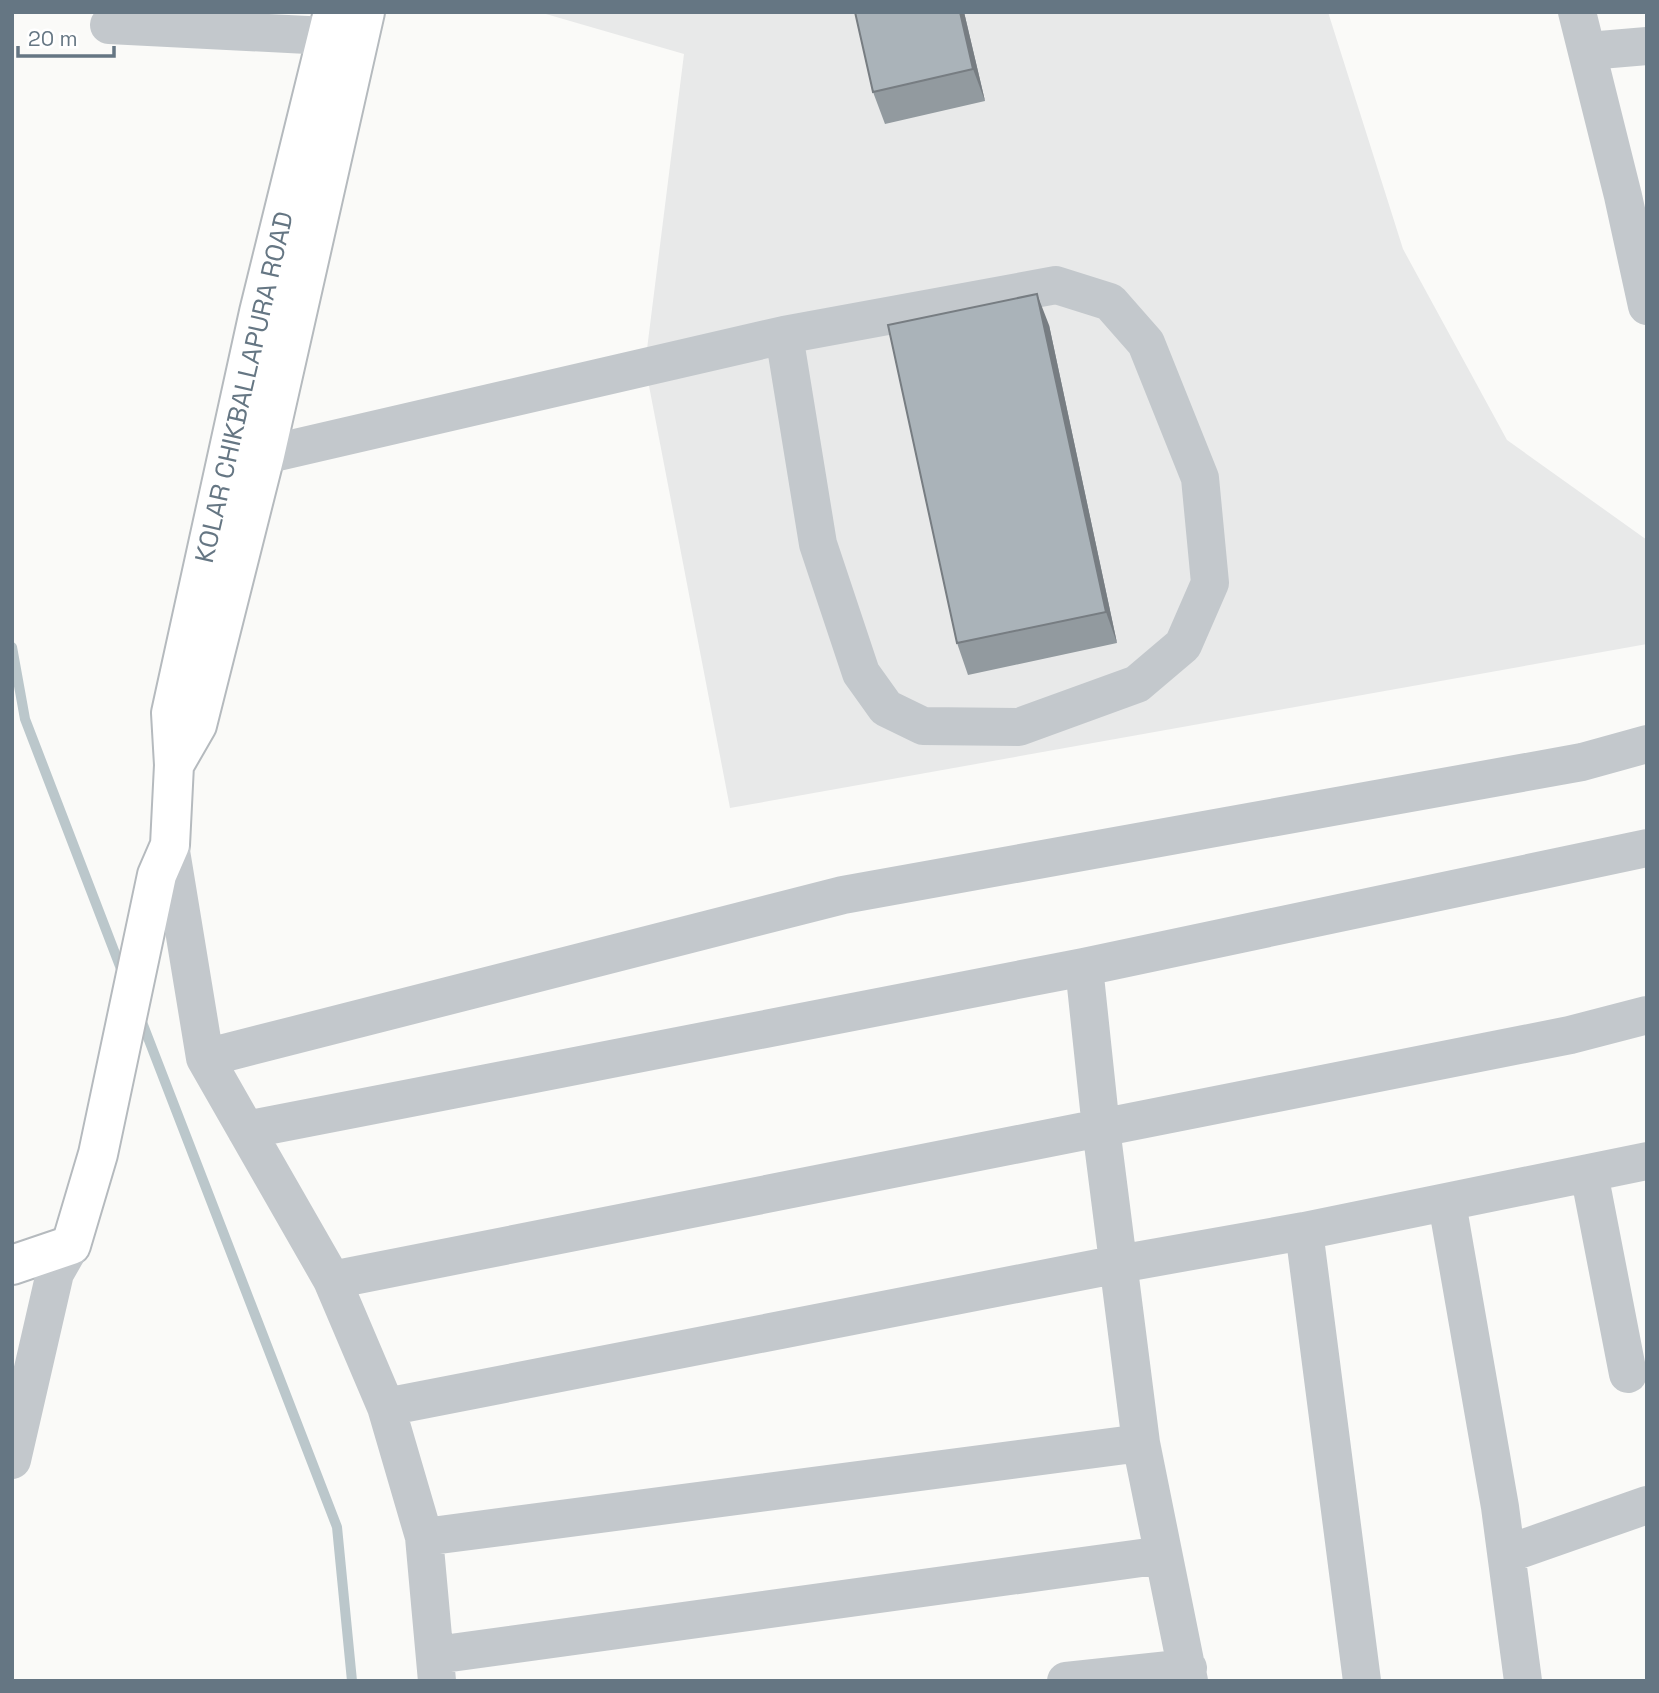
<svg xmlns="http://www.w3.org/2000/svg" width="1659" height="1693" font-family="'Space Grotesk',sans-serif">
  <rect width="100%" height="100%" fill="#fafaf8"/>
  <path fill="#e8e9e9" d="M 539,12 L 1328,12 L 1403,249 L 1507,440 L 1647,540 L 1647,644 L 730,808 L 645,365 L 684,54 Z"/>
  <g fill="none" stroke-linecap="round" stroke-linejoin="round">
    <path stroke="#bbc7cb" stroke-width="10" d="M 12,647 L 25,719 L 123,974
      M 140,1017 L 337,1527 L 352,1681"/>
    <defs>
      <path id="major" d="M 174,765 L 197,725 L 265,455 L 365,12
        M 12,1265 L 71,1245 L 98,1154 L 157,875 L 170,845 L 174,765 L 171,713 L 259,312 L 333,12"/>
    </defs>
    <use href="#major" stroke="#b5babe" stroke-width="42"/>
    <path stroke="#c3c8cc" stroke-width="38" d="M 1577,12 L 1623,196 L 1647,306
      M 109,25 L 327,36
      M 1588,51 L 1647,46
      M 265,455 L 784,335 L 1056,285 L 1110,302 L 1146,343 L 1200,478 L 1210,583 L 1183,645 L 1137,684 L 1019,727 L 923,726 L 886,708 L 861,673 L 818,544 L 784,335
      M 170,845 L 205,1058 L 332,1280 L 386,1407 L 424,1537 L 437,1681
      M 1084,967 L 1101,1128 L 1141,1443 L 1189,1681
      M 205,1058 L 843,895 L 1582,762 L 1647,744
      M 246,1130 L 1084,967 L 1647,848
      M 1589,1173 L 1628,1374
      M 1447,1203 L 1500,1507 L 1523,1681
      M 1304,1231 L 1362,1681
      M 332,1280 L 1570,1035 L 1647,1015
      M 386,1407 L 1119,1264 L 1304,1231 L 1647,1161
      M 12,1460 L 55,1273 L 71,1245
      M 424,1537 L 1141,1443
      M 1507,1554 L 1647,1505
      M 436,1655 L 1163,1555
      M 1066,1681 L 1188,1668"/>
    <use href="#major" stroke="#fff" stroke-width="38"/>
  </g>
  <path fill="#929a9f" d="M 855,12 L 964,12 L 985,101 L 885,124 L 873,92 Z
    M 1049,325 L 1117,643 L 968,675 L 957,643 Z"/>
  <path fill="#777d82" d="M 960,12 L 964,12 L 985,101 L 973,69 Z
    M 1037,294 L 1049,325 L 1117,643 L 1106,612 Z"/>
  <path fill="#aab3b9" stroke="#777d82" stroke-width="2" d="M 855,12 L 960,12 L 973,69 L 873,92 Z
    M 1037,294 L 1106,612 L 957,643 L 888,325 Z"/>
  <g text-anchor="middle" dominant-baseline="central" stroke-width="7" stroke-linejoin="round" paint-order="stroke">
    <g font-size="26" fill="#657683" stroke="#fff">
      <text transform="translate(244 387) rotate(-77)">KOLAR CHIKBALLAPURA ROAD</text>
    </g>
  </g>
  <rect width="1659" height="1693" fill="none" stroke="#657683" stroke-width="28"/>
  <path d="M18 46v10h96v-10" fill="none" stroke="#657683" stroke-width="3.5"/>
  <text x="28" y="46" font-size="21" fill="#657683" stroke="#ffffff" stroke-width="5" paint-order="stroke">20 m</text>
</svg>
